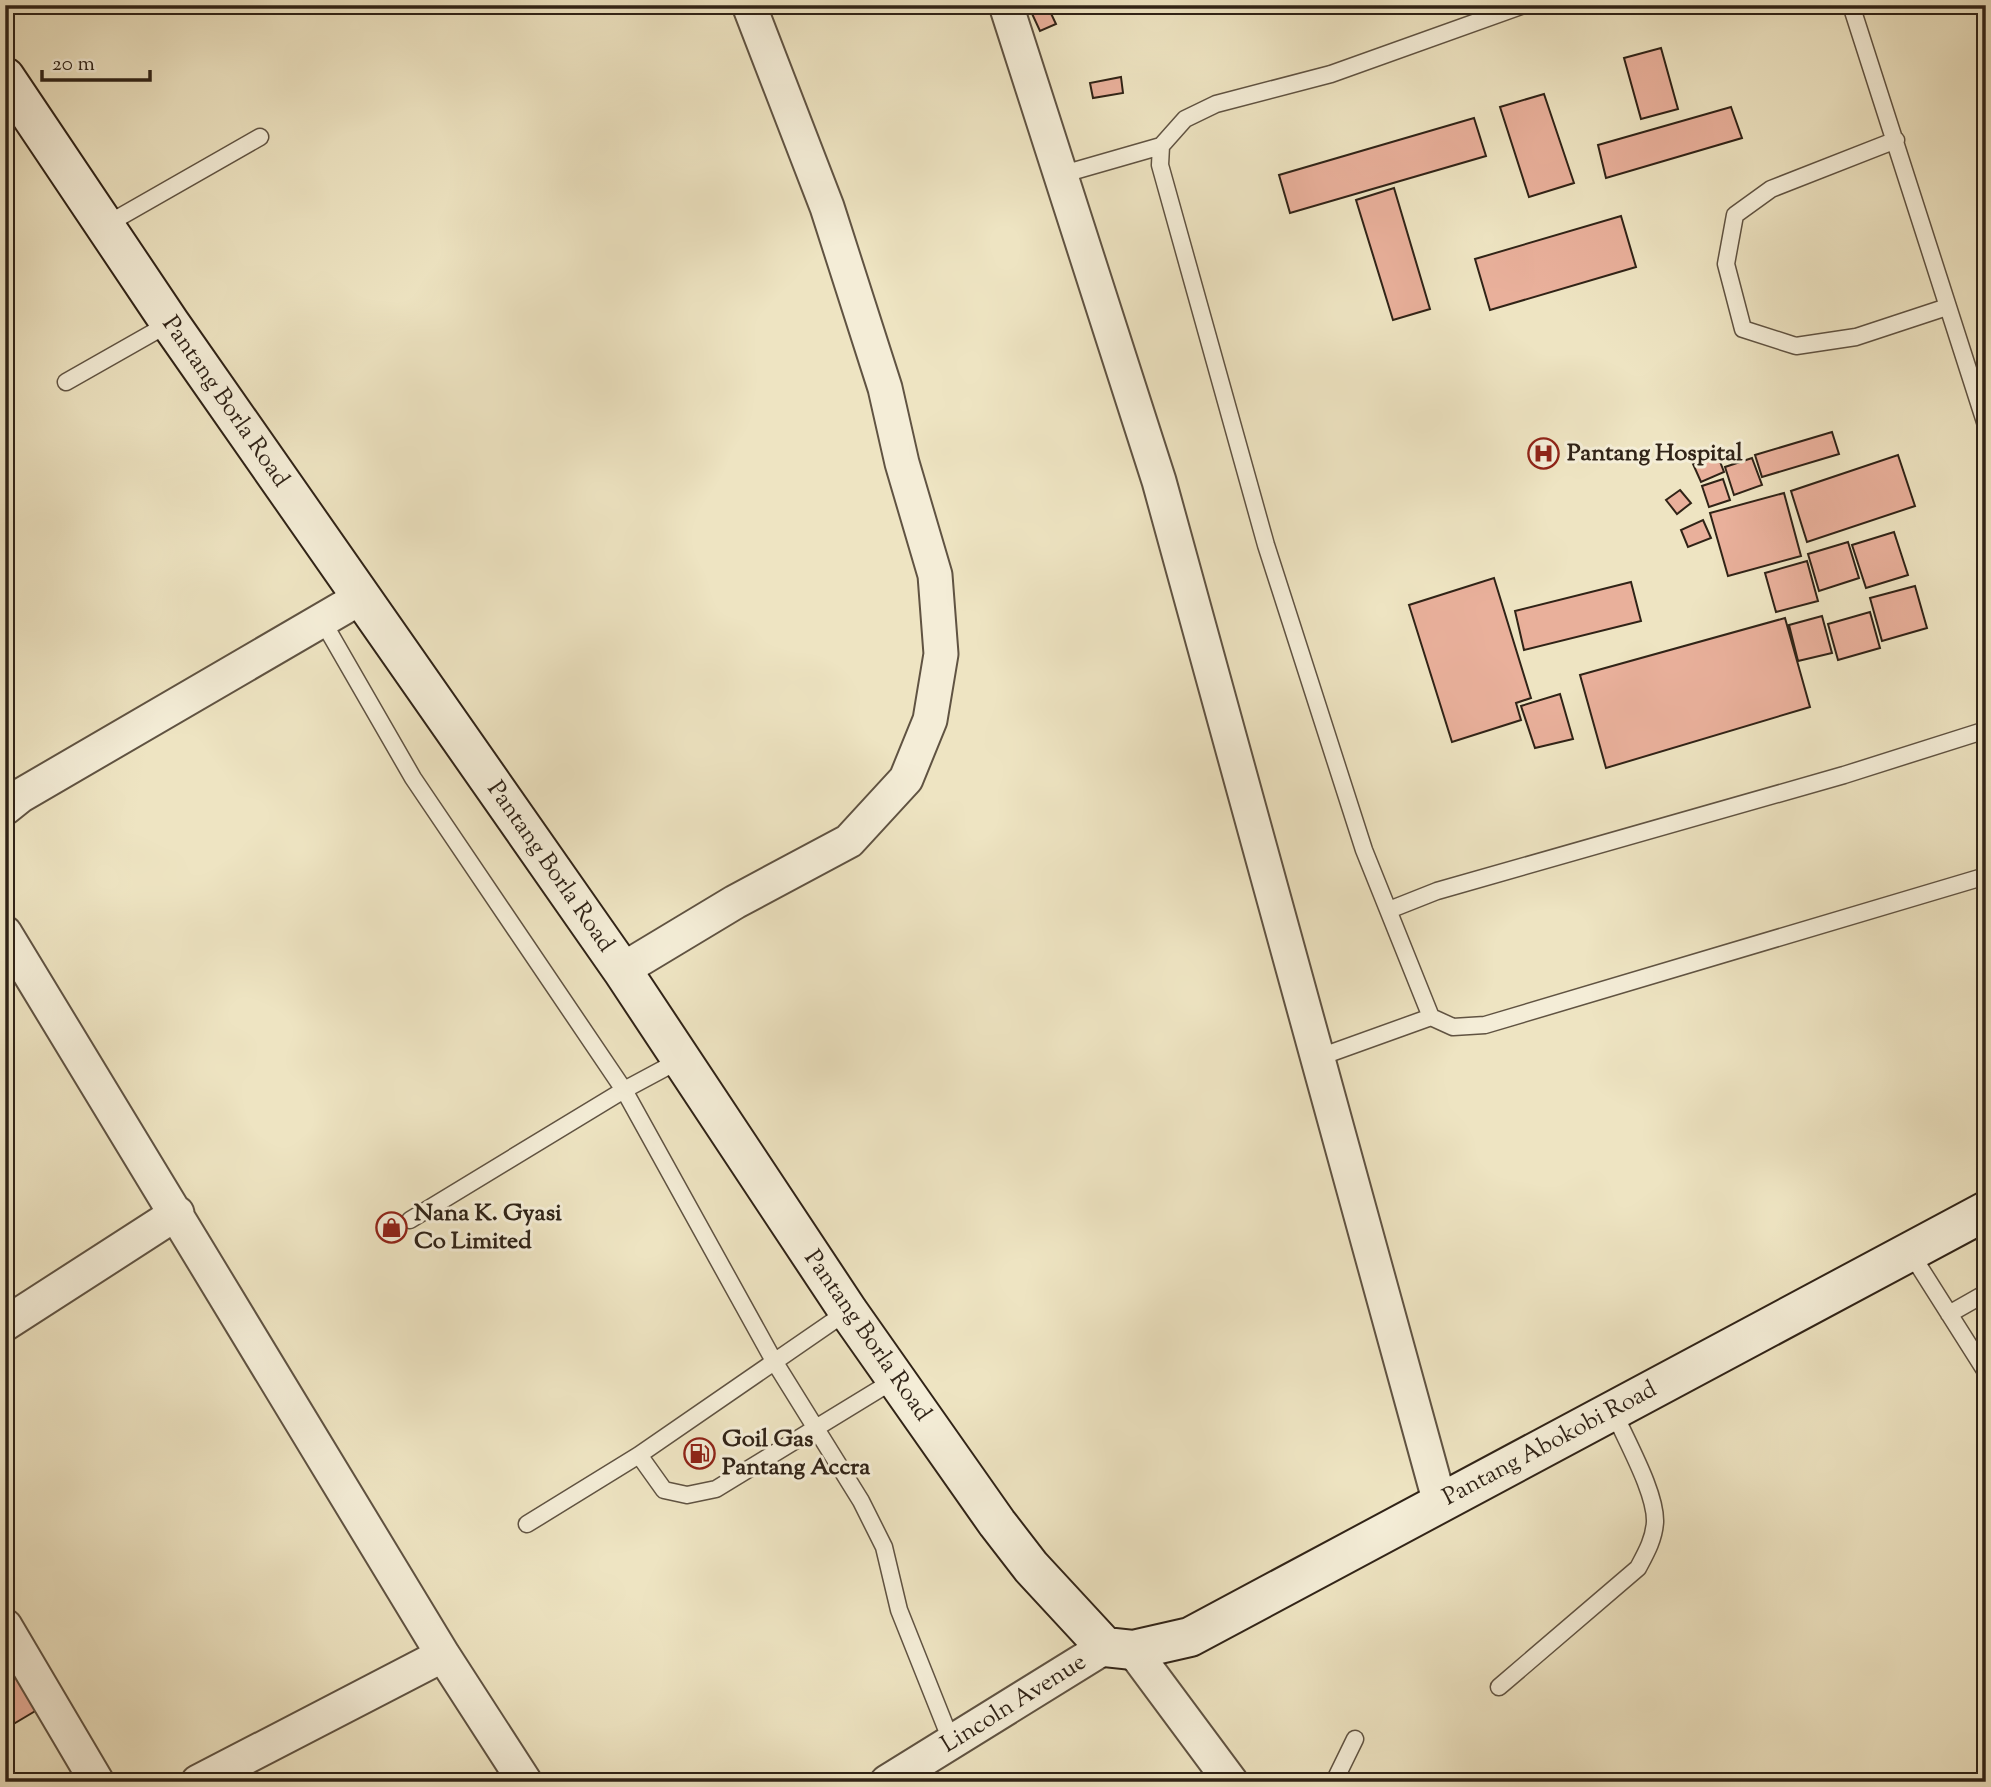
<svg xmlns="http://www.w3.org/2000/svg" width="1991" height="1787" font-family="'Sorts Mill Goudy',serif">
  <rect width="100%" height="100%" fill="#eee4c2"/>
  <filter id="stains"><feTurbulence type="fractalNoise" baseFrequency=".00286" numOctaves="4"/><feColorMatrix values="0 0 0 0 .2 0 0 0 0 .09 0 0 0 0 .02 0 0 0 .5 -.17"/></filter>
  <radialGradient id="worn" r=".72"><stop offset=".6" stop-color="#630" stop-opacity="0"/><stop offset="1" stop-color="#630" stop-opacity=".3"/></radialGradient>
  <path fill="#e9b09b" stroke="#302317" stroke-width="2" d="M 1028,5 L 1047,5 L 1056,24 L 1040,31 Z
    M 1661,48 L 1678,109 L 1641,119 L 1624,58 Z
    M 1121,77 L 1123,93 L 1093,98 L 1090,83 Z
    M 1544,94 L 1574,183 L 1529,197 L 1500,107 Z
    M 1731,107 L 1742,138 L 1606,178 L 1598,145 Z
    M 1474,118 L 1486,156 L 1290,213 L 1279,175 Z
    M 1394,188 L 1430,309 L 1393,320 L 1356,200 Z
    M 1621,216 L 1636,267 L 1490,310 L 1475,259 Z
    M 1832,432 L 1839,454 L 1762,477 L 1755,455 Z
    M 1717,454 L 1724,472 L 1701,482 L 1693,464 Z
    M 1898,455 L 1915,506 L 1807,542 L 1791,491 Z
    M 1752,458 L 1762,485 L 1734,495 L 1725,467 Z
    M 1723,479 L 1730,500 L 1709,507 L 1702,486 Z
    M 1680,490 L 1691,503 L 1677,514 L 1666,500 Z
    M 1784,493 L 1801,556 L 1728,576 L 1710,513 Z
    M 1703,520 L 1711,538 L 1688,547 L 1681,530 Z
    M 1894,532 L 1908,575 L 1866,588 L 1852,545 Z
    M 1848,542 L 1859,578 L 1819,591 L 1808,554 Z
    M 1807,561 L 1818,601 L 1776,612 L 1765,573 Z
    M 1494,578 L 1531,698 L 1516,703 L 1521,720 L 1452,742 L 1409,605 Z
    M 1631,582 L 1641,621 L 1524,650 L 1515,611 Z
    M 1915,586 L 1927,628 L 1882,641 L 1870,598 Z
    M 1870,612 L 1880,648 L 1838,660 L 1828,624 Z
    M 1822,616 L 1832,653 L 1798,661 L 1789,625 Z
    M 1785,618 L 1810,707 L 1606,768 L 1580,675 Z
    M 1560,694 L 1573,739 L 1535,748 L 1521,706 Z
    M 5,1652 L 42,1707 L 5,1729 Z"/>
  <g fill="none" stroke-linecap="round" stroke-linejoin="round">
    <defs>
      <path id="lane" d="M 1524,5 L 1331,74 L 1216,104 L 1185,119 L 1161,146 L 1160,165 L 1266,545 L 1364,850 L 1431,1017 L 1453,1027 L 1485,1025 L 1986,876
        M 1851,5 L 1986,425
        M 1896,140 L 1771,189 L 1735,215 L 1726,264 L 1743,329 L 1796,346 L 1856,337 L 1947,307
        M 1060,175 L 1161,146
        M 104,226 L 260,137
        M 66,382 L 170,323
        M 322,620 L 413,778 L 624,1090 L 774,1361 L 861,1501 L 884,1547 L 899,1610 L 952,1743
        M 1389,910 L 1437,891 L 1844,775 L 1986,730
        M 1317,1058 L 1431,1017
        M 410,1220 L 624,1090 L 680,1060
        M 1910,1252 L 1986,1372
        M 1949,1314 L 1986,1293
        M 639,1455 L 664,1490 L 687,1495 L 716,1489 L 896,1379
        M 527,1524 L 639,1455 L 848,1311
        M 1499,1687 L 1638,1568 C 1646,1553 1654,1539 1655,1522 C 1656,1492 1625,1439 1613,1410
        M 1334,1782 L 1355,1739"/>
      <path id="street" d="M 1006,5 L 1159,481 L 1440,1503
        M 5,808 L 20,796 L 360,598
        M 5,933 L 443,1655 L 525,1782
        M 622,970 L 735,902 L 849,841 L 906,779 L 930,720 L 941,654 L 935,575 L 902,463 L 885,388 L 827,207 L 749,5
        M 5,1324 L 177,1213
        M 5,1626 L 97,1782
        M 1133,1650 L 1231,1782
        M 198,1782 L 443,1655
        M 887,1782 L 1105,1647"/>
      <path id="secondary" d="M 5,77 L 170,323 L 622,970 L 848,1311 L 997,1523 L 1031,1567 L 1105,1647 L 1133,1650 L 1190,1637 L 1986,1211"/>
    </defs>
    <use href="#lane" stroke="#605342" stroke-width="19"/>
    <use href="#street" stroke="#605342" stroke-width="37"/>
    <use href="#secondary" stroke="#302317" stroke-width="42"/>
    <use href="#lane" stroke="#f4edd7" stroke-width="16"/>
    <use href="#street" stroke="#f4edd7" stroke-width="33"/>
    <use href="#secondary" stroke="#f4edd7" stroke-width="38"/>
  </g>
  <defs>
    <symbol id="hospital-ring" viewBox="-11 -11 22 22"><circle r="9.5" fill="#f4edd7" stroke="#8f2418" stroke-width="1.5"/><path d="M-5-5h3v3.5h4V-5h3V5h-3V1.5h-4V5h-3Z" fill="#8f2418"/></symbol>
    <symbol id="shop-ring" viewBox="-11 -11 22 22"><circle r="9.5" fill="#f4edd7" stroke="#8f2418" stroke-width="1.5"/><path d="M-5-2.5h2.3a2.7 3.5 0 0 1 5.4 0H5L5.5 6h-11ZM-1.5-2.5h3a1.5 2.3 0 0 0-3 0Z" fill="#8f2418"/></symbol>
    <symbol id="fuel-ring" viewBox="-11 -11 22 22"><circle r="9.5" fill="#f4edd7" stroke="#8f2418" stroke-width="1.5"/><path d="M-5.5-6h7V0h2V4h1.3V-2.5L3-4.5l.8-.8L6-3V5H2.5V1h-1V6h-7ZM-4.2-4.7v3.2H.2V-4.7Z" fill="#8f2418"/></symbol>
  </defs>
  <g fill-rule="evenodd">
    <use href="#hospital-ring" x="1526" y="436" width="35" height="35"/>
    <use href="#shop-ring" x="374" y="1210" width="35" height="35"/>
    <use href="#fuel-ring" x="682" y="1436" width="35" height="35"/>
  </g>
  <g text-anchor="middle" dominant-baseline="central" stroke-width="6" stroke-linejoin="round" paint-order="stroke">
    <g font-size="24" fill="#302317" stroke="#f4edd7">
      <text transform="translate(225 402) rotate(55)">Pantang Borla Road</text>
      <text transform="translate(550 867) rotate(55)">Pantang Borla Road</text>
      <text transform="translate(867 1336) rotate(55)">Pantang Borla Road</text>
      <text transform="translate(1550 1444) rotate(-28)">Pantang Abokobi Road</text>
      <text transform="translate(1014 1704) rotate(-32)">Lincoln Avenue</text>
    </g>
    <g font-size="24" font-weight="bold" fill="#302317" stroke="#f4edd7" text-anchor="start">
      <text x="1567" y="454">Pantang Hospital</text>
      <text x="414" y="1214">Nana K. Gyasi<tspan x="414" dy="28">Co Limited</tspan></text>
      <text x="722" y="1440">Goil Gas<tspan x="722" dy="28">Pantang Accra</tspan></text>
    </g>
  </g>
  <rect width="1991" height="1787" fill="none" stroke="#eee4c2" stroke-width="28"/>
  <rect x="7" y="7" width="1977" height="1773" fill="none" stroke="#302317" stroke-width="3.5"/>
  <rect x="14" y="14" width="1963" height="1759" fill="none" stroke="#302317" stroke-width="2"/>
  <path d="M42 70v10h108v-10" fill="none" stroke="#302317" stroke-width="3.5"/>
  <text x="52" y="70" font-size="21" fill="#302317" stroke="#f4edd7" stroke-width="5" paint-order="stroke">20 m</text>
  <rect width="100%" height="100%" filter="url(#stains)"/>
  <rect width="100%" height="100%" fill="url(#worn)"/>
</svg>
